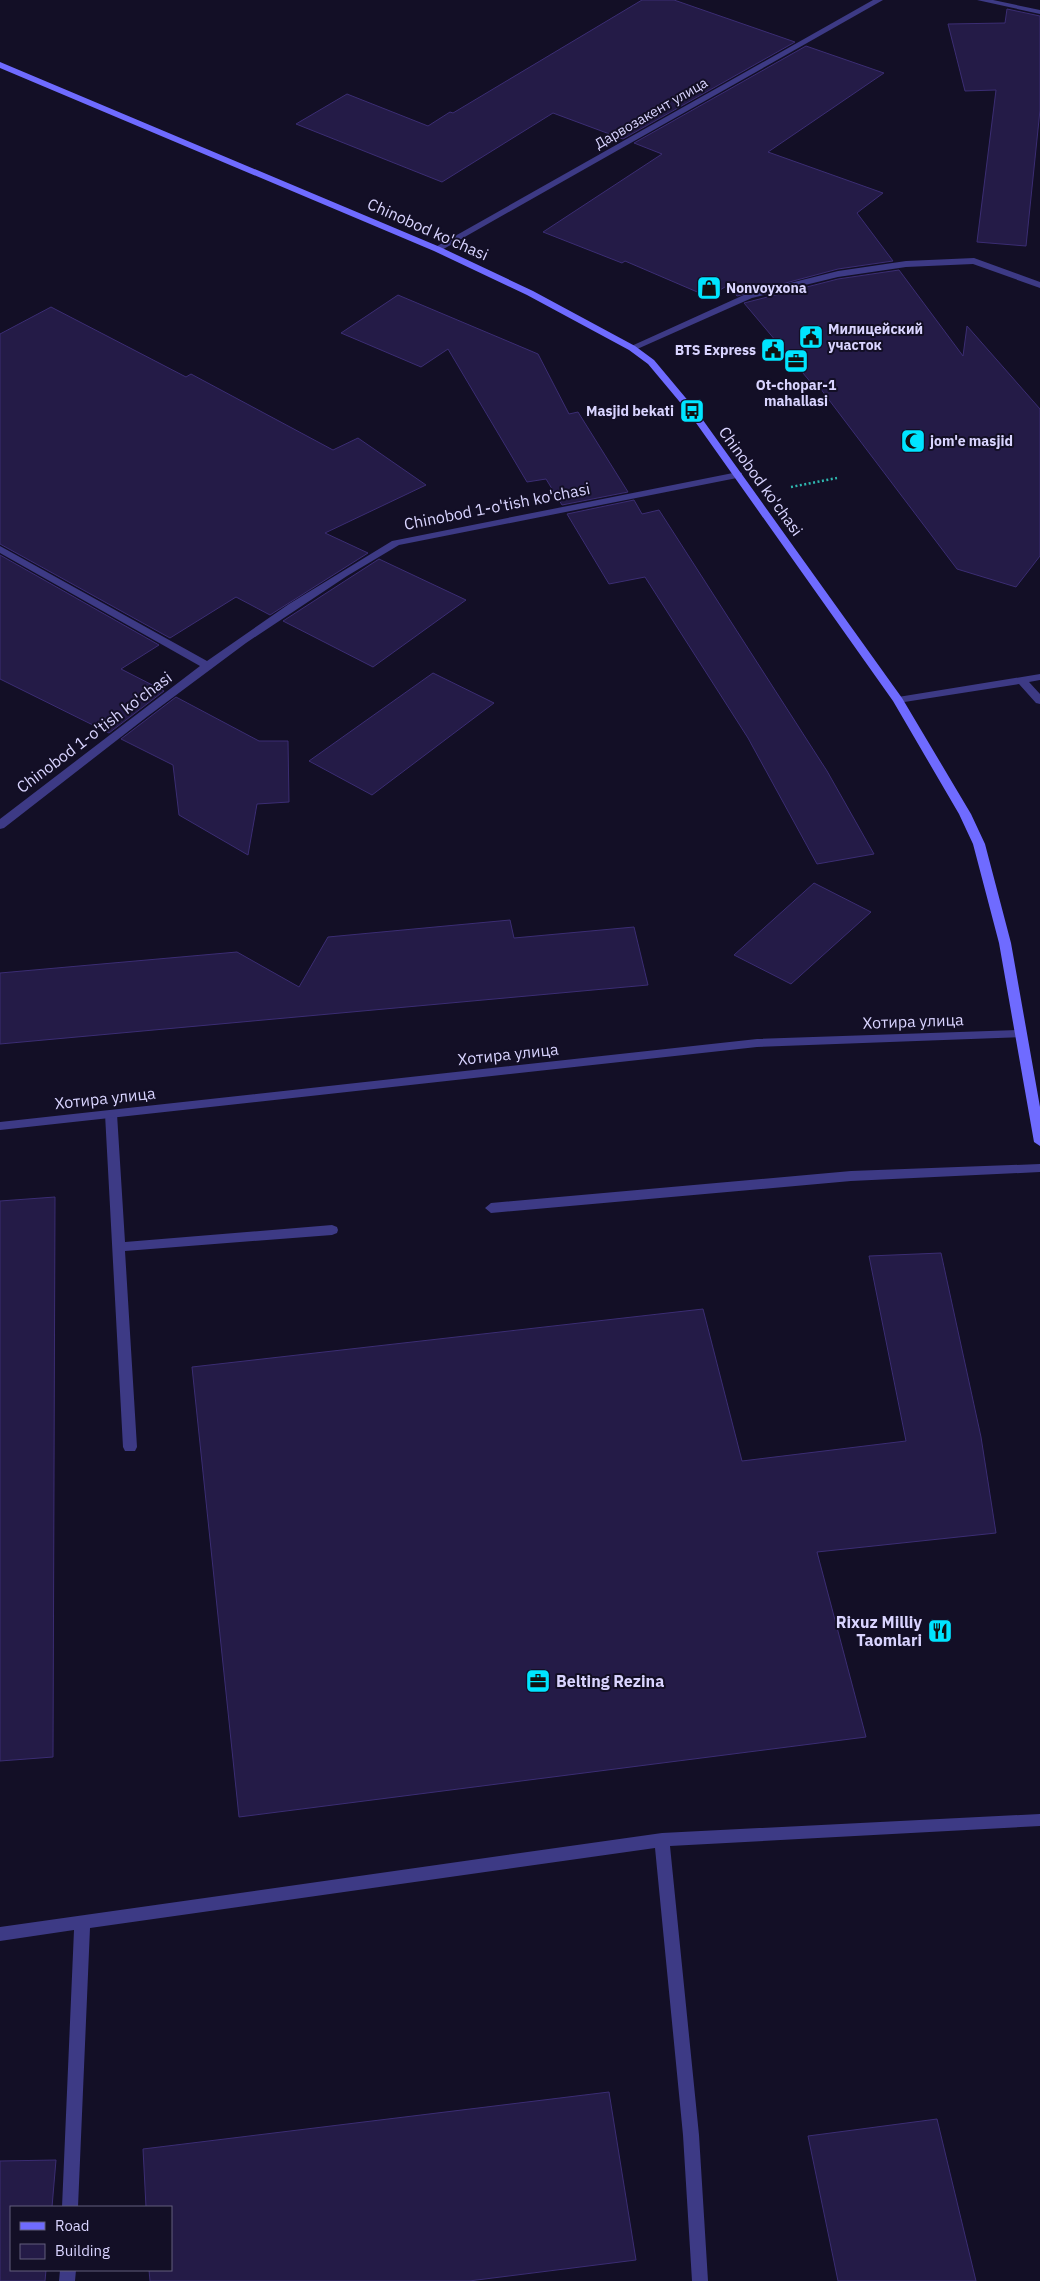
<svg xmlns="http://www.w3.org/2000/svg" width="1040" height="2281" font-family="'IBM Plex Sans',sans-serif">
  <rect width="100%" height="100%" fill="#130f26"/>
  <path fill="#241b47" stroke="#3b2d73" d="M 642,0 L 674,0 L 795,42 L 623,139 L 553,113 L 442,182 L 296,124 L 347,94 L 428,126 L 450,112 L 453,113 Z
    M 1007,9 L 1040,16 L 1040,110 L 1026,246 L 977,242 L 996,90 L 965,91 L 948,24 L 1005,23 Z
    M 806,46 L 884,73 L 768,152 L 883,193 L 857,213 L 893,261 L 838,269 L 737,296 L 728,285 L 709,297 L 625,261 L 622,263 L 543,232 L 662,154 L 634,143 Z
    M 899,270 L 963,356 L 967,326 L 1040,409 L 1040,556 L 1016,587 L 957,569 L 817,384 L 813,385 L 744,303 L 838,279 Z
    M 398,295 L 538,354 L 569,414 L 578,412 L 628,492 L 562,505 L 546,479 L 527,482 L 448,349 L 421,367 L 341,333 Z
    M 51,307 L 186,377 L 191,374 L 333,450 L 358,438 L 426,485 L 325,533 L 368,553 L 270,615 L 236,597 L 170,638 L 0,544 L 0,334 Z
    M 634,500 L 642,514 L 659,510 L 827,771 L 874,854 L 817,864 L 748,738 L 645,577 L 609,584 L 567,514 Z
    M 0,555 L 159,645 L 121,669 L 164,691 L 109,733 L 0,679 Z
    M 379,559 L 466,600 L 373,667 L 283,621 Z
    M 433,673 L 494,703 L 372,795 L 309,761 Z
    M 176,697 L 259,741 L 288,741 L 289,802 L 257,804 L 248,855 L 179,815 L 173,765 L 121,739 Z
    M 814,883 L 871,912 L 791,984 L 734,955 Z
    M 510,920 L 514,938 L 634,927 L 648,985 L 0,1044 L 0,973 L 237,952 L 299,987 L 328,937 Z
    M 55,1197 L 53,1757 L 0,1761 L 0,1201 Z
    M 941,1253 L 981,1437 L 996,1533 L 817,1552 L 866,1737 L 239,1817 L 192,1367 L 703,1309 L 742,1461 L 906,1441 L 869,1256 Z
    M 609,2092 L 636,2260 L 469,2281 L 150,2281 L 149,2270 L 171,2270 L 171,2207 L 146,2207 L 143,2149 Z
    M 937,2119 L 976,2281 L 838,2281 L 808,2136 Z
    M 56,2160 L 52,2207 L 11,2207 L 11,2270 L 46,2270 L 45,2281 L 0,2281 L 0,2161 Z"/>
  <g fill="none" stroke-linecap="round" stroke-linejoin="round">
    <path stroke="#2fb8b0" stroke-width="2.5" stroke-dasharray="2 2.5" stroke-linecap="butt" d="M 791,487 L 837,478"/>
    <path fill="#3d3a85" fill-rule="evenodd" d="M 977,0 L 993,0 L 1040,10 L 1040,14 Z
      M 974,258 L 1040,282 L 1040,288 L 973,264 L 906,267 L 838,277 L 752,298 L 635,350 L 632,351 L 627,348 L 746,294 L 838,271 L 906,261 Z
      M 1040,674 L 1040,680 L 1029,682 L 1040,694 L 1040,704 L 1036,703 L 1019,684 L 898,703 L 893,700 L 898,697 Z
      M 111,1110 L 117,1114 L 125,1242 L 332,1225 L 337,1227 L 338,1230 L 337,1233 L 332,1235 L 125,1251 L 137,1447 L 135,1451 L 125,1451 L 123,1447 L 105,1114 Z
      M 1040,1164 L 1040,1172 L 851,1181 L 491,1213 L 485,1208 L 491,1203 L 851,1171 Z
      M 1040,1814 L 1040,1826 L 670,1846 L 699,2135 L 708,2281 L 692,2281 L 683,2135 L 655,1848 L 90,1928 L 78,2207 L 62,2207 L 74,1930 L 0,1941 L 0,1927 L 662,1833 Z
      M 60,2270 L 76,2270 L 75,2281 L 59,2281 Z"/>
    <path fill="#3d3a85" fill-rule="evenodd" d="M 873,0 L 883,0 L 440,251 L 432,249 Z
      M 738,472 L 742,473 L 742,477 L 399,545 L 347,576 L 246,643 L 148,716 L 4,828 L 0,829 L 0,819 L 200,666 L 0,553 L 0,546 L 207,661 L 289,604 L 392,541 Z
      M 1021,1030 L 1025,1031 L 1027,1034 L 1025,1037 L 757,1047 L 0,1130 L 0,1122 L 757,1039 Z"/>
    <path fill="#6f6bff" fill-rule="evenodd" d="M 0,62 L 440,247 L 533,291 L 635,346 L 654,360 L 695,409 L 902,698 L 971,814 L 985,844 L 1011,943 L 1040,1107 L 1040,1146 L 1034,1142 L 999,943 L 973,844 L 959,814 L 893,701 L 689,413 L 648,364 L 629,350 L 527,295 L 434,251 L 0,68 Z"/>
  </g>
  <defs>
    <symbol id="shop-square" viewBox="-11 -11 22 22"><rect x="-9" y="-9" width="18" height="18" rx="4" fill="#00e5ff" stroke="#130f26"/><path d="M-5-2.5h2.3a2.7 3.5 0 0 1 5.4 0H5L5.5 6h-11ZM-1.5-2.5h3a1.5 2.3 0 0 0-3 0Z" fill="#111"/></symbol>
    <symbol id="civic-square" viewBox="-11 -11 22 22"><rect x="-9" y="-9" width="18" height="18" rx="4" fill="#00e5ff" stroke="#130f26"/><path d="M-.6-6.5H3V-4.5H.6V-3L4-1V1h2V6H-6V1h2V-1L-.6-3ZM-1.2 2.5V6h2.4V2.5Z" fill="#111"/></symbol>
    <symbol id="office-square" viewBox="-11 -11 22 22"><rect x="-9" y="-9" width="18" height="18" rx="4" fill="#00e5ff" stroke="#130f26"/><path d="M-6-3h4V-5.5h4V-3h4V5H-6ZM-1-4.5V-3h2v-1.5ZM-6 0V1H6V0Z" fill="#111"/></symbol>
    <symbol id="bus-square" viewBox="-11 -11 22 22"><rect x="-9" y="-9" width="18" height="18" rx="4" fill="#00e5ff" stroke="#130f26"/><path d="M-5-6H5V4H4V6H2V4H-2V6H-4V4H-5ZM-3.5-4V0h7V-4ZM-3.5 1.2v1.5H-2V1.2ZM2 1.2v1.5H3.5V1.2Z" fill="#111"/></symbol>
    <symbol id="mosque-square" viewBox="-11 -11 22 22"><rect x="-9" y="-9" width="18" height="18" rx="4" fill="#00e5ff" stroke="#130f26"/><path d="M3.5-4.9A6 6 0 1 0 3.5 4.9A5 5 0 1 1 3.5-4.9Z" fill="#111"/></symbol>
    <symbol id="restaurant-square" viewBox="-11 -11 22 22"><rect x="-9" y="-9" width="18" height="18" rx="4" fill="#00e5ff" stroke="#130f26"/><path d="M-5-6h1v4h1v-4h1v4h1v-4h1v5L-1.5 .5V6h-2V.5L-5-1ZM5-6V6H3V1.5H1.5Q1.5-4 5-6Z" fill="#111"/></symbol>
  </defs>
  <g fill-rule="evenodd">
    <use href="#shop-square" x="695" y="274" width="28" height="28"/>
    <use href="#civic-square" x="797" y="323" width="28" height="28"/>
    <use href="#civic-square" x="759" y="336" width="28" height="28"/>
    <use href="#office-square" x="782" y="347" width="28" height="28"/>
    <use href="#bus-square" x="678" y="397" width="28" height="28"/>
    <use href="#mosque-square" x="899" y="427" width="28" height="28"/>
    <use href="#restaurant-square" x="926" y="1617" width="28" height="28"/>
    <use href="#office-square" x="524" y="1667" width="28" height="28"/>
  </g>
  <g text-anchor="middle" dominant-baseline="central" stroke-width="4" stroke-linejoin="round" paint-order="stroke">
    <g font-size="14" fill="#d9d4ff" stroke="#130f26">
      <text transform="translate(651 113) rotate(-30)">Дарвозакент улица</text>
    </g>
    <g font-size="14" font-weight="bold" fill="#d9d4ff" stroke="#130f26" text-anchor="start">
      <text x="726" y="288">Nonvoyxona</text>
      <text x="828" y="329">Милицейский<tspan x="828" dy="16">участок</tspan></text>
      <text x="756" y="350" text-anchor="end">BTS Express</text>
      <text x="796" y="385" text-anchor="middle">Ot-chopar-1<tspan x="796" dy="16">mahallasi</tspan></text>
      <text x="674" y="411" text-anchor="end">Masjid bekati</text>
      <text x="930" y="441">jom'e masjid</text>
    </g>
    <g font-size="16" fill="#d9d4ff" stroke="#130f26">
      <text transform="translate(428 229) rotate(24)">Chinobod ko'chasi</text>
      <text transform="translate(761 481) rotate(54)">Chinobod ko'chasi</text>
      <text transform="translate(497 506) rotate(-11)">Chinobod 1-o'tish ko'chasi</text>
      <text transform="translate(94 732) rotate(-37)">Chinobod 1-o'tish ko'chasi</text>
      <text transform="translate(913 1021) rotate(-2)">Хотира улица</text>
      <text transform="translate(508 1054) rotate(-6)">Хотира улица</text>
      <text transform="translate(105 1098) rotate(-6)">Хотира улица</text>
    </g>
    <g font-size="16" font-weight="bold" fill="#d9d4ff" stroke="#130f26" text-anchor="end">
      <text x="922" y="1622">Rixuz Milliy<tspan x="922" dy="18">Taomlari</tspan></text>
      <text x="556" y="1681" text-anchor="start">Belting Rezina</text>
    </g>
  </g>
  <rect x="10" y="2206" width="162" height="65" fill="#130f26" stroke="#625e7d"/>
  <rect x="20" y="2222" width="25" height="8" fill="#6f6bff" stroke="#625e7d"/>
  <text x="55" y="2231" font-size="15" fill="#d9d4ff">Road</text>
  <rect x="20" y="2244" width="25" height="15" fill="#241b47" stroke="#625e7d"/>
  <text x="55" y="2256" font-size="15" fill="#d9d4ff">Building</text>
</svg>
